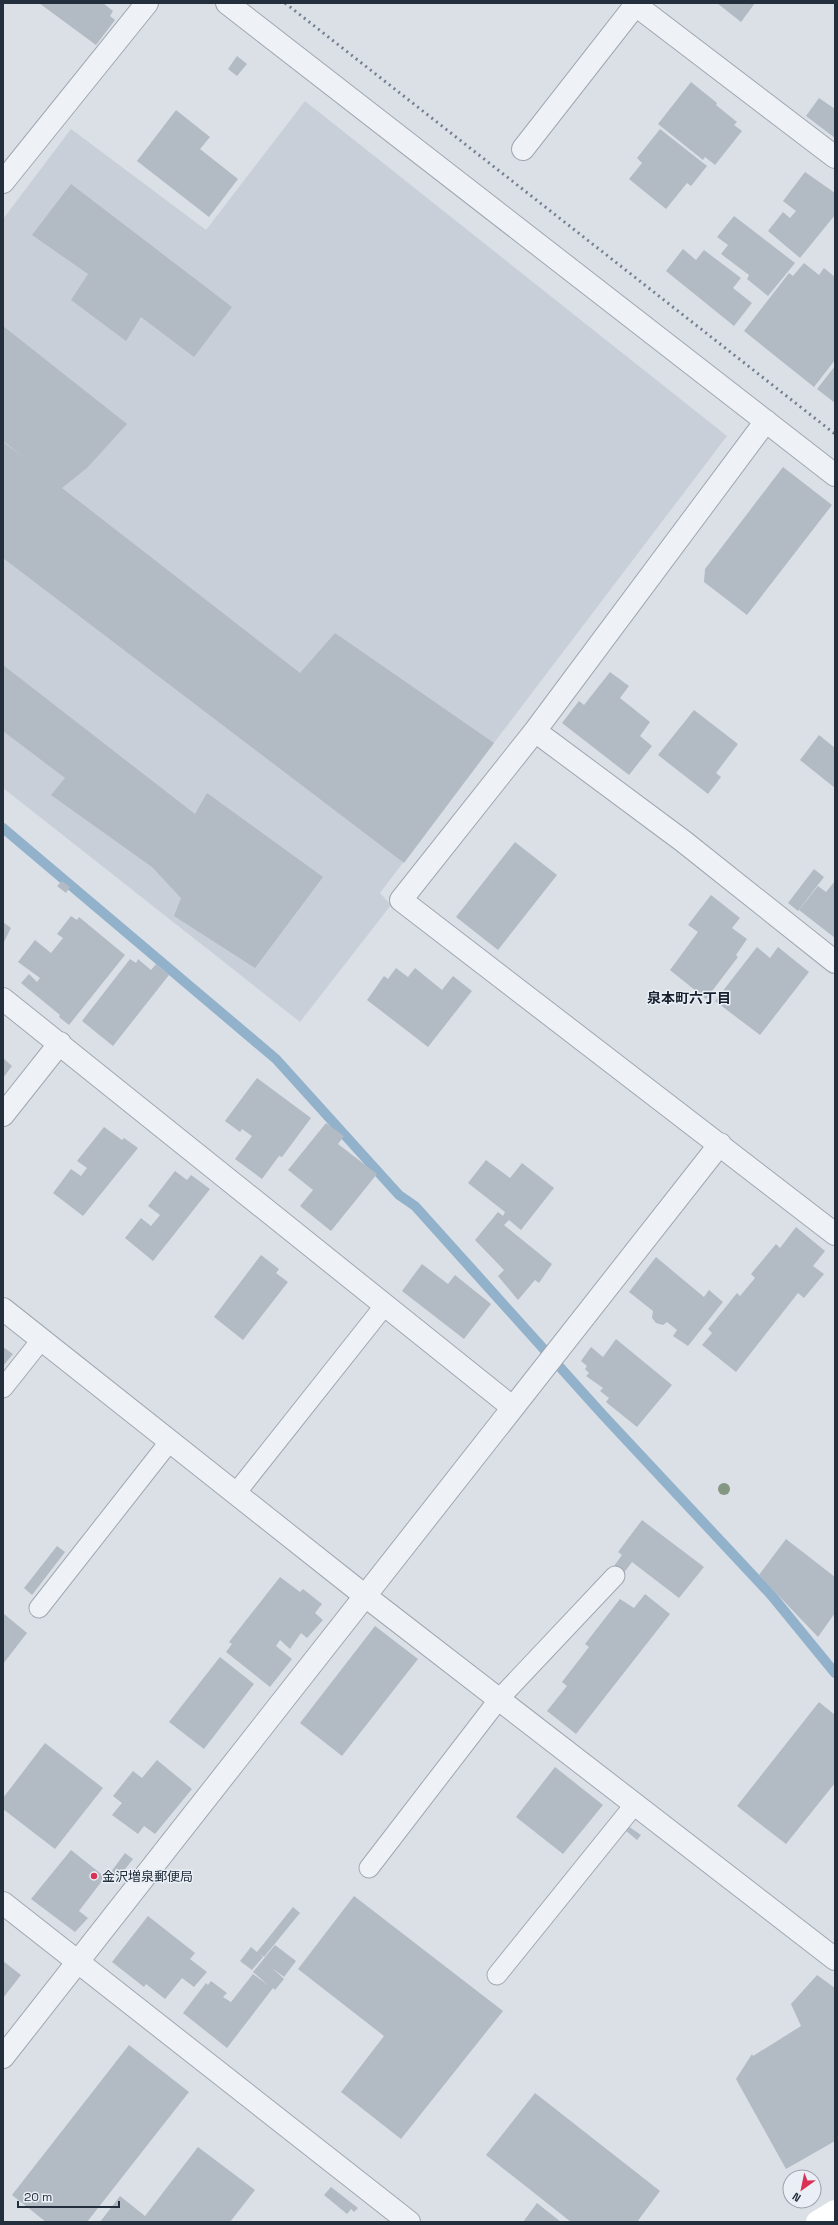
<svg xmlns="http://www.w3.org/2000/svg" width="838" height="2225" font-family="'Space Grotesk','Noto Sans JP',sans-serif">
  <rect width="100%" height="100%" fill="#dbe0e7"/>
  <path fill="#c9cfd9" d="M 305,101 L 727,436 L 380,893 L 391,905 L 300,1022 L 3,788 L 3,219 L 71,129 L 206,230 Z"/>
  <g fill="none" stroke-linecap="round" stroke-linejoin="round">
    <path stroke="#92b1cb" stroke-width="10" d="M 3,828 L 276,1059 L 399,1195 L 415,1206 L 603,1415 L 772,1596 L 835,1673"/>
  </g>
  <path fill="#b2bac4" d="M 39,3 L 103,3 L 113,11 L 110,16 L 115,20 L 96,45 Z
    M 717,3 L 755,3 L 741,22 Z
    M 237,56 L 247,64 L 237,76 L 228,69 Z
    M 691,82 L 717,103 L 716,105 L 737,122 L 734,125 L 742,131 L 715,165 L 705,157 L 703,160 L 658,124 Z
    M 819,98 L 835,109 L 835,138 L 806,116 Z
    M 176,110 L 210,137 L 200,149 L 238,179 L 209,217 L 137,161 Z
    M 660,129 L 707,166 L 691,186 L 687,183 L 666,209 L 629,179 L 642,163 L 637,158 Z
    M 805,172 L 835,193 L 835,215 L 800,258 L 768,231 L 783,212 L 790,218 L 796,211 L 783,201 Z
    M 71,184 L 232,307 L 194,357 L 141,317 L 126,341 L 71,300 L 88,274 L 32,235 Z
    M 734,216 L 795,263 L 768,296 L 747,279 L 749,275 L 721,254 L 728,245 L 717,237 Z
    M 683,249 L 696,260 L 704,250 L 741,278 L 733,288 L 752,303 L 734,326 L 666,271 Z
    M 804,263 L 819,275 L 824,268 L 835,277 L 835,360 L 814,387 L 744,331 L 789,273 L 793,276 Z
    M 3,326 L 127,424 L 87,468 L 62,488 L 300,673 L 335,633 L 494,743 L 404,863 L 3,558 L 3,442 L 25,458 L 3,441 Z
    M 835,366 L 835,403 L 817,389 Z
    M 783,467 L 832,505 L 747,615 L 704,582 L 705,569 Z
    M 3,665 L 195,814 L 207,793 L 323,877 L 255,968 L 174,916 L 181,898 L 152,867 L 51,795 L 65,778 L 3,731 Z
    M 610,672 L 629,686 L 620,698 L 650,722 L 640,736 L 652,746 L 629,775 L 562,723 L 579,701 L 584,705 Z
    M 694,710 L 738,744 L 716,773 L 721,777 L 708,794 L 658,755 Z
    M 819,735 L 835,748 L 835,788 L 800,760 Z
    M 515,842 L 557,875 L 498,950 L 456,917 Z
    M 814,869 L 824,877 L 798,911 L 788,903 Z
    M 62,881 L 70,887 L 66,893 L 57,886 Z
    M 835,881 L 835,938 L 799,910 L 818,886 L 826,892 Z
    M 711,895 L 740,918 L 732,928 L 747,939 L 736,955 L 738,957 L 706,999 L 670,970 L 698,932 L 688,925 Z
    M 71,916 L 77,920 L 79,917 L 125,955 L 69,1025 L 59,1017 L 60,1015 L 21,983 L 29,974 L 37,982 L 40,978 L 18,962 L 35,940 L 51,953 L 63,938 L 57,934 Z
    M 3,922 L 11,928 L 3,944 Z
    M 757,947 L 770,958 L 778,947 L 809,972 L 760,1035 L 715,1001 Z
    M 130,959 L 136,963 L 138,959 L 151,970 L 156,964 L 169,975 L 113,1046 L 82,1021 Z
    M 396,968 L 408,977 L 415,968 L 442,990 L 453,976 L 472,991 L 428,1047 L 367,1000 L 384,976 L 388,979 Z
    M 3,1058 L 12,1066 L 3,1078 Z
    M 257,1078 L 311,1118 L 282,1157 L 279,1156 L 262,1179 L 235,1159 L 252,1136 L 242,1129 L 240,1132 L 225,1121 Z
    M 326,1123 L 344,1136 L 338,1144 L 377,1174 L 331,1231 L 300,1206 L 313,1190 L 288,1170 Z
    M 104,1127 L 122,1140 L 124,1138 L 138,1148 L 83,1216 L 53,1193 L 71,1169 L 81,1176 L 87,1168 L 77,1161 Z
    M 486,1160 L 510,1178 L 522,1163 L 554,1188 L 521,1230 L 509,1220 L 504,1225 L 552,1264 L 539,1283 L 535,1280 L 518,1300 L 498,1276 L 504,1270 L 475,1240 L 498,1212 L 503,1216 L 505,1212 L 468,1183 Z
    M 175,1171 L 187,1180 L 191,1175 L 210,1189 L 153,1261 L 125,1238 L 141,1218 L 151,1226 L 160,1215 L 148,1206 Z
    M 796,1227 L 825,1251 L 813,1266 L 824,1274 L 804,1298 L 798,1293 L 736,1372 L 702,1345 L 712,1333 L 708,1329 L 737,1293 L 740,1296 L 755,1278 L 751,1274 L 776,1244 L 780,1248 Z
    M 261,1255 L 279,1269 L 276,1273 L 288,1282 L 243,1340 L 214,1317 Z
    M 656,1257 L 704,1297 L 709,1290 L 723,1302 L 688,1346 L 673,1336 L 677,1330 L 667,1322 L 663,1325 L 656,1323 L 652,1318 L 653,1311 L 629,1292 Z
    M 422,1264 L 448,1284 L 455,1275 L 491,1304 L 464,1339 L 402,1291 Z
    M 616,1339 L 672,1385 L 637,1427 L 606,1402 L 609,1398 L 600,1391 L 603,1388 L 586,1376 L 589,1373 L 585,1369 L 587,1366 L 581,1361 L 591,1347 L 603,1357 Z
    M 3,1347 L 13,1354 L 3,1366 Z
    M 642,1520 L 704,1567 L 679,1598 L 632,1562 L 623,1574 L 614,1566 L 622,1555 L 618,1552 Z
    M 786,1539 L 835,1577 L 835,1613 L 818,1637 L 759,1575 Z
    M 57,1546 L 65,1552 L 32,1595 L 24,1588 Z
    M 280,1577 L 300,1592 L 303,1589 L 322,1604 L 315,1613 L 323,1620 L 307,1638 L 301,1633 L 290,1649 L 280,1640 L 276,1646 L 292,1659 L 270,1687 L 226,1652 L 232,1644 L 229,1642 Z
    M 645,1594 L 670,1614 L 576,1734 L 547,1711 L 567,1686 L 562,1682 L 589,1647 L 585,1644 L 620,1599 L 634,1608 Z
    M 3,1613 L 27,1633 L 3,1664 Z
    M 375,1626 L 418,1659 L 342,1756 L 300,1723 Z
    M 220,1657 L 254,1684 L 204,1749 L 169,1722 Z
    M 819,1702 L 835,1715 L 835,1783 L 786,1844 L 737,1806 Z
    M 45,1743 L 103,1788 L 55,1849 L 3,1809 L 3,1798 Z
    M 157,1760 L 192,1789 L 155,1834 L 144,1826 L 138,1834 L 112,1815 L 122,1803 L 113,1796 L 133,1771 L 142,1778 Z
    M 555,1767 L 603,1805 L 563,1854 L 516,1817 Z
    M 628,1826 L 641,1835 L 637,1840 L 625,1830 Z
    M 71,1850 L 105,1877 L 79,1911 L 88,1918 L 75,1932 L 31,1899 Z
    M 125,1853 L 133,1859 L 118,1878 L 111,1872 Z
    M 354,1896 L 503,2011 L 401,2139 L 341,2092 L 384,2036 L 298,1969 Z
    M 293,1907 L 300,1913 L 264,1957 L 259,1953 L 263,1957 L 252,1970 L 240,1961 L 251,1947 L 257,1952 Z
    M 148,1916 L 195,1953 L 190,1959 L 207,1972 L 194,1987 L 182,1978 L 165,1999 L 146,1984 L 144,1987 L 112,1962 Z
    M 275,1945 L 296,1961 L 284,1977 L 272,1968 L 284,1979 L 275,1990 L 273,1988 L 227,2048 L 183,2013 L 206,1983 L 208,1985 L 211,1981 L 227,1993 L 223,1997 L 231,2002 L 253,1974 L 268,1985 L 253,1972 Z
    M 3,1961 L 21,1975 L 3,1998 Z
    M 817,1975 L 835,1988 L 835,2141 L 786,2169 L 736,2079 L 752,2054 L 753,2056 L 801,2026 L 791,2004 Z
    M 129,2045 L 189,2092 L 87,2222 L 46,2222 L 12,2195 Z
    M 535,2093 L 660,2191 L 637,2222 L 571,2222 L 486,2155 Z
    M 198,2147 L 255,2190 L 230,2222 L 100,2222 L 120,2196 L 145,2216 Z
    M 331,2187 L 358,2208 L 354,2212 L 351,2209 L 347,2214 L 324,2195 Z
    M 537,2203 L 561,2222 L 523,2222 Z"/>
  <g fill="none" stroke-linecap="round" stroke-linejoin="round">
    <defs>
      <path id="service" d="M 3,1388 L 42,1339
        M 236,1493 L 385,1305
        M 39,1608 L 170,1441
        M 369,1868 L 499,1699 L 615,1576
        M 497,1975 L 635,1804"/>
      <path id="minor" d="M 227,3 L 835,475
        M 633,3 L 835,157
        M 523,149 L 637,3
        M 3,182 L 147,3
        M 766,421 L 535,731 L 401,900 L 835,1234
        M 535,731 L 683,841 L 835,962
        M 3,999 L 512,1407
        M 3,1115 L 60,1043
        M 3,1309 L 364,1595 L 835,1959
        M 3,1903 L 409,2222
        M 3,2057 L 720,1144"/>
    </defs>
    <use href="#service" stroke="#a0a7b1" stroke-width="21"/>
    <use href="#minor" stroke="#a0a7b1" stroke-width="24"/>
    <use href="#service" stroke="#eef1f5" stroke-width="19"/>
    <use href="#minor" stroke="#eef1f5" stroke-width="22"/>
    <path stroke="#fff" stroke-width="22" d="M 817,2222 L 835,2211"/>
    <path stroke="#738092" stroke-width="3" stroke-dasharray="2 4" stroke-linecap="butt" d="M 285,3 L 835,434"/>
  </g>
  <circle fill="#839782" cx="724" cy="1489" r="6"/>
  <circle fill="#da3255" stroke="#eaeff5" stroke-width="1.5" cx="94" cy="1876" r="4"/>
  <g text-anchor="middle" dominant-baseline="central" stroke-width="3" stroke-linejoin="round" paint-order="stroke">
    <g font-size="13" fill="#242f3e" stroke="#eaeff5" text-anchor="start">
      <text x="102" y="1876">金沢増泉郵便局</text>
    </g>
    <g font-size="14" font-weight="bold" fill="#16202e" stroke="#eaeff5">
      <text x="689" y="998">泉本町六丁目</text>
    </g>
  </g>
  <rect width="838" height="2225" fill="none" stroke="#242f3e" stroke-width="8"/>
  <g transform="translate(802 2189) rotate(213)"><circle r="19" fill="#eaeff5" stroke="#9ba2ac"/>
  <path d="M0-3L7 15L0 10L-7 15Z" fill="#da3255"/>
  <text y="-6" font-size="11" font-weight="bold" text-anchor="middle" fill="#242f3e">N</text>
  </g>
  <path d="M18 2201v6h101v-6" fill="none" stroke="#242f3e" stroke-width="2"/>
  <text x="24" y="2201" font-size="12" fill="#242f3e" stroke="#eaeff5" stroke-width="3" paint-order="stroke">20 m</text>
</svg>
